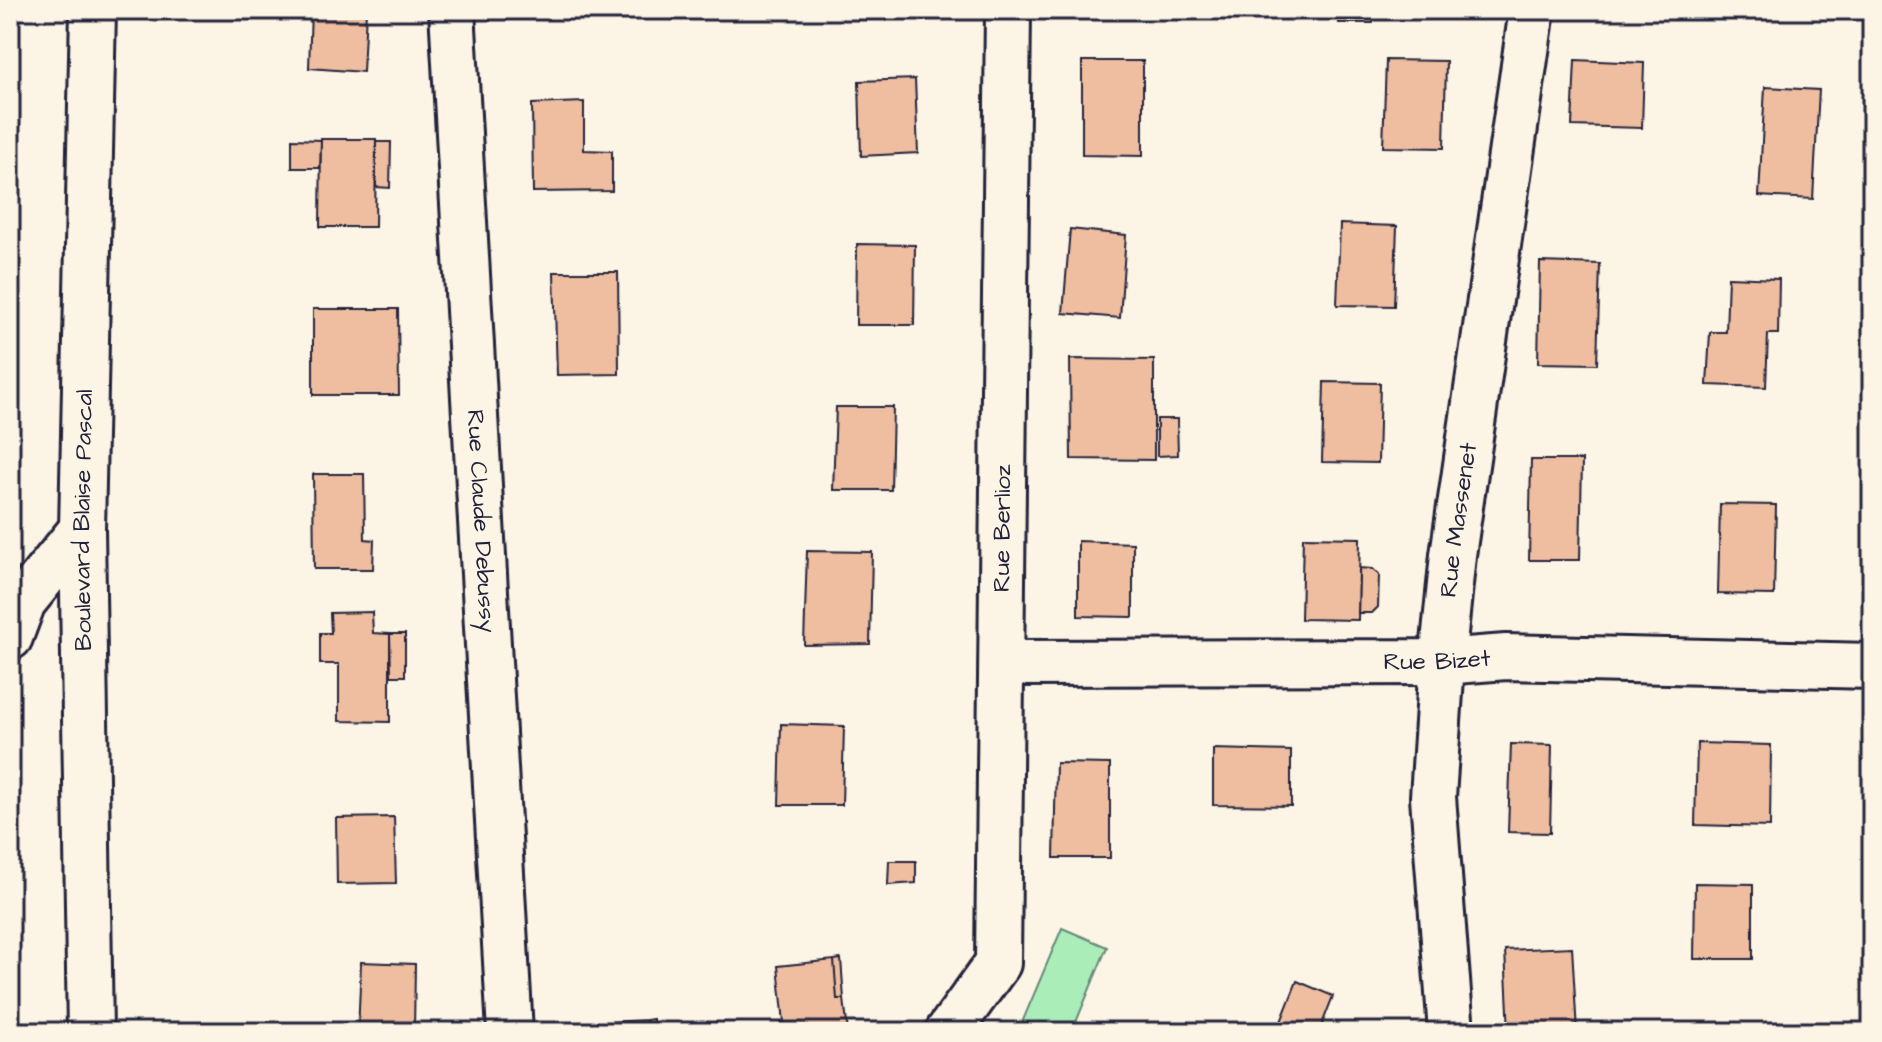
<svg xmlns="http://www.w3.org/2000/svg" width="1882" height="1042" font-family="'Architects Daughter',sans-serif">
  <rect width="100%" height="100%" fill="#fcf5e5"/>
  <filter id="ink" filterUnits="userSpaceOnUse"><feTurbulence type="fractalNoise" baseFrequency=".0125" numOctaves="2"/><feDisplacementMap in="SourceGraphic" scale="16" xChannelSelector="R" yChannelSelector="G"/><feConvolveMatrix kernelMatrix="1 2 1 2 8 2 1 2 1" color-interpolation-filters="sRGB"/></filter>
  <g filter="url(#ink)">
    <path fill="#aaedb8" stroke="#66887a" stroke-width="2" d="M 1062,928 L 1107,947 L 1072,1032 L 1018,1032 Z"/>
    <path fill="#efbea0" stroke="#22223b" stroke-width="2" d="M 311,10 L 366,10 L 363,72 L 309,68 Z
      M 1063,10 L 1080,10 L 1079,19 L 1063,19 Z
      M 1340,10 L 1374,10 L 1373,23 L 1339,23 Z
      M 1386,60 L 1446,61 L 1444,148 L 1383,147 Z
      M 1575,60 L 1644,63 L 1642,128 L 1572,126 Z
      M 1082,61 L 1143,61 L 1143,156 L 1082,155 Z
      M 915,79 L 918,153 L 861,156 L 859,81 Z
      M 1765,87 L 1819,90 L 1813,199 L 1759,196 Z
      M 584,102 L 584,150 L 612,151 L 612,191 L 533,192 L 532,104 Z
      M 292,139 L 321,140 L 320,168 L 292,168 Z
      M 321,139 L 376,139 L 375,227 L 320,227 Z
      M 376,142 L 391,142 L 390,188 L 376,187 Z
      M 1340,224 L 1397,226 L 1394,306 L 1337,305 Z
      M 1070,229 L 1126,235 L 1120,318 L 1063,313 Z
      M 857,244 L 915,245 L 914,325 L 856,325 Z
      M 1540,262 L 1600,264 L 1597,364 L 1538,363 Z
      M 554,272 L 618,272 L 619,374 L 557,375 Z
      M 1728,277 L 1779,279 L 1778,334 L 1768,334 L 1766,387 L 1707,385 L 1710,332 L 1726,332 Z
      M 313,309 L 398,309 L 399,395 L 313,395 Z
      M 1070,359 L 1154,360 L 1154,460 L 1071,459 Z
      M 1324,382 L 1380,383 L 1378,463 L 1322,462 Z
      M 836,407 L 893,407 L 891,490 L 833,490 Z
      M 1157,419 L 1177,419 L 1178,455 L 1157,456 Z
      M 1531,460 L 1582,460 L 1580,560 L 1529,560 Z
      M 313,474 L 364,474 L 365,539 L 374,540 L 373,569 L 314,569 Z
      M 1720,504 L 1776,505 L 1774,595 L 1718,594 Z
      M 1303,537 L 1360,538 L 1358,620 L 1301,619 Z
      M 1078,541 L 1133,543 L 1133,617 L 1078,616 Z
      M 807,551 L 872,552 L 870,644 L 804,645 Z
      M 1359,568 L 1372,569 L 1379,575 L 1378,607 L 1372,613 L 1358,613 Z
      M 372,612 L 373,633 L 390,634 L 390,722 L 339,721 L 339,664 L 320,664 L 320,633 L 331,633 L 330,613 Z
      M 390,634 L 405,634 L 405,676 L 391,676 Z
      M 781,724 L 844,726 L 842,805 L 779,805 Z
      M 1697,743 L 1771,745 L 1770,827 L 1695,825 Z
      M 1511,744 L 1552,745 L 1550,833 L 1508,832 Z
      M 1213,749 L 1291,751 L 1291,806 L 1213,805 Z
      M 1056,763 L 1110,764 L 1110,858 L 1054,858 Z
      M 394,817 L 396,883 L 337,884 L 336,818 Z
      M 889,861 L 916,861 L 916,883 L 888,885 Z
      M 1695,883 L 1753,884 L 1753,959 L 1694,959 Z
      M 1572,947 L 1577,1032 L 1509,1032 L 1505,950 Z
      M 841,959 L 844,999 L 837,999 L 834,960 Z
      M 834,960 L 837,999 L 844,999 L 848,1032 L 785,1032 L 778,966 Z
      M 361,962 L 415,964 L 414,1032 L 358,1032 Z
      M 1297,981 L 1333,996 L 1319,1032 L 1277,1032 Z
      M 653,1019 L 653,1032 L 647,1032 L 646,1020 Z
      M 646,1020 L 647,1032 L 591,1032 L 591,1023 Z"/>
    <g fill="none" stroke-linecap="round" stroke-linejoin="round">
      <defs>
        <g id="minor">
          <path id="s1" d="M 452,10 L 510,1032"/>
          <path d="M 10,637 L 23,602 L 82,529"/>
          <path id="s2" d="M 1003,663 L 1442,662 L 1506,657 L 1872,666"/>
          <path id="s3" d="M 948,1032 L 998,963 L 1008,10"/>
          <path id="s4" d="M 1451,1032 L 1433,797 L 1442,662 L 1453,555 L 1532,10"/>
        </g>
        <g id="major">
          <path id="s5" d="M 90,1032 L 82,529 L 93,10"/>
        </g>
      </defs>
      <use href="#minor" stroke="#22223b" stroke-width="50"/>
      <use href="#major" stroke="#22223b" stroke-width="50"/>
      <use href="#minor" stroke="#fcf5e5" stroke-width="44"/>
      <use href="#major" stroke="#fcf5e5" stroke-width="44"/>
    </g>
  </g>
  <g text-anchor="middle" dominant-baseline="central" stroke-width="6" stroke-linejoin="round" paint-order="stroke">
    <g font-size="24" fill="#22223b" stroke="#fcf5e5">
      <text stroke="none"><textPath href="#s4" startOffset="514">Rue Massenet</textPath></text>
      <text stroke="none"><textPath href="#s5" startOffset="512">Boulevard Blaise Pascal</textPath></text>
      <text stroke="none"><textPath href="#s1" startOffset="512">Rue Claude Debussy</textPath></text>
      <text stroke="none"><textPath href="#s3" startOffset="520">Rue Berlioz</textPath></text>
      <text stroke="none"><textPath href="#s2" startOffset="434">Rue Bizet</textPath></text>
    </g>
  </g>
  <rect width="1882" height="1042" fill="none" stroke="#fcf5e5" stroke-width="40"/>
  <rect x="20" y="20" width="1842" height="1002" fill="none" stroke="#22223b" stroke-width="3" filter="url(#ink)"/>
</svg>
